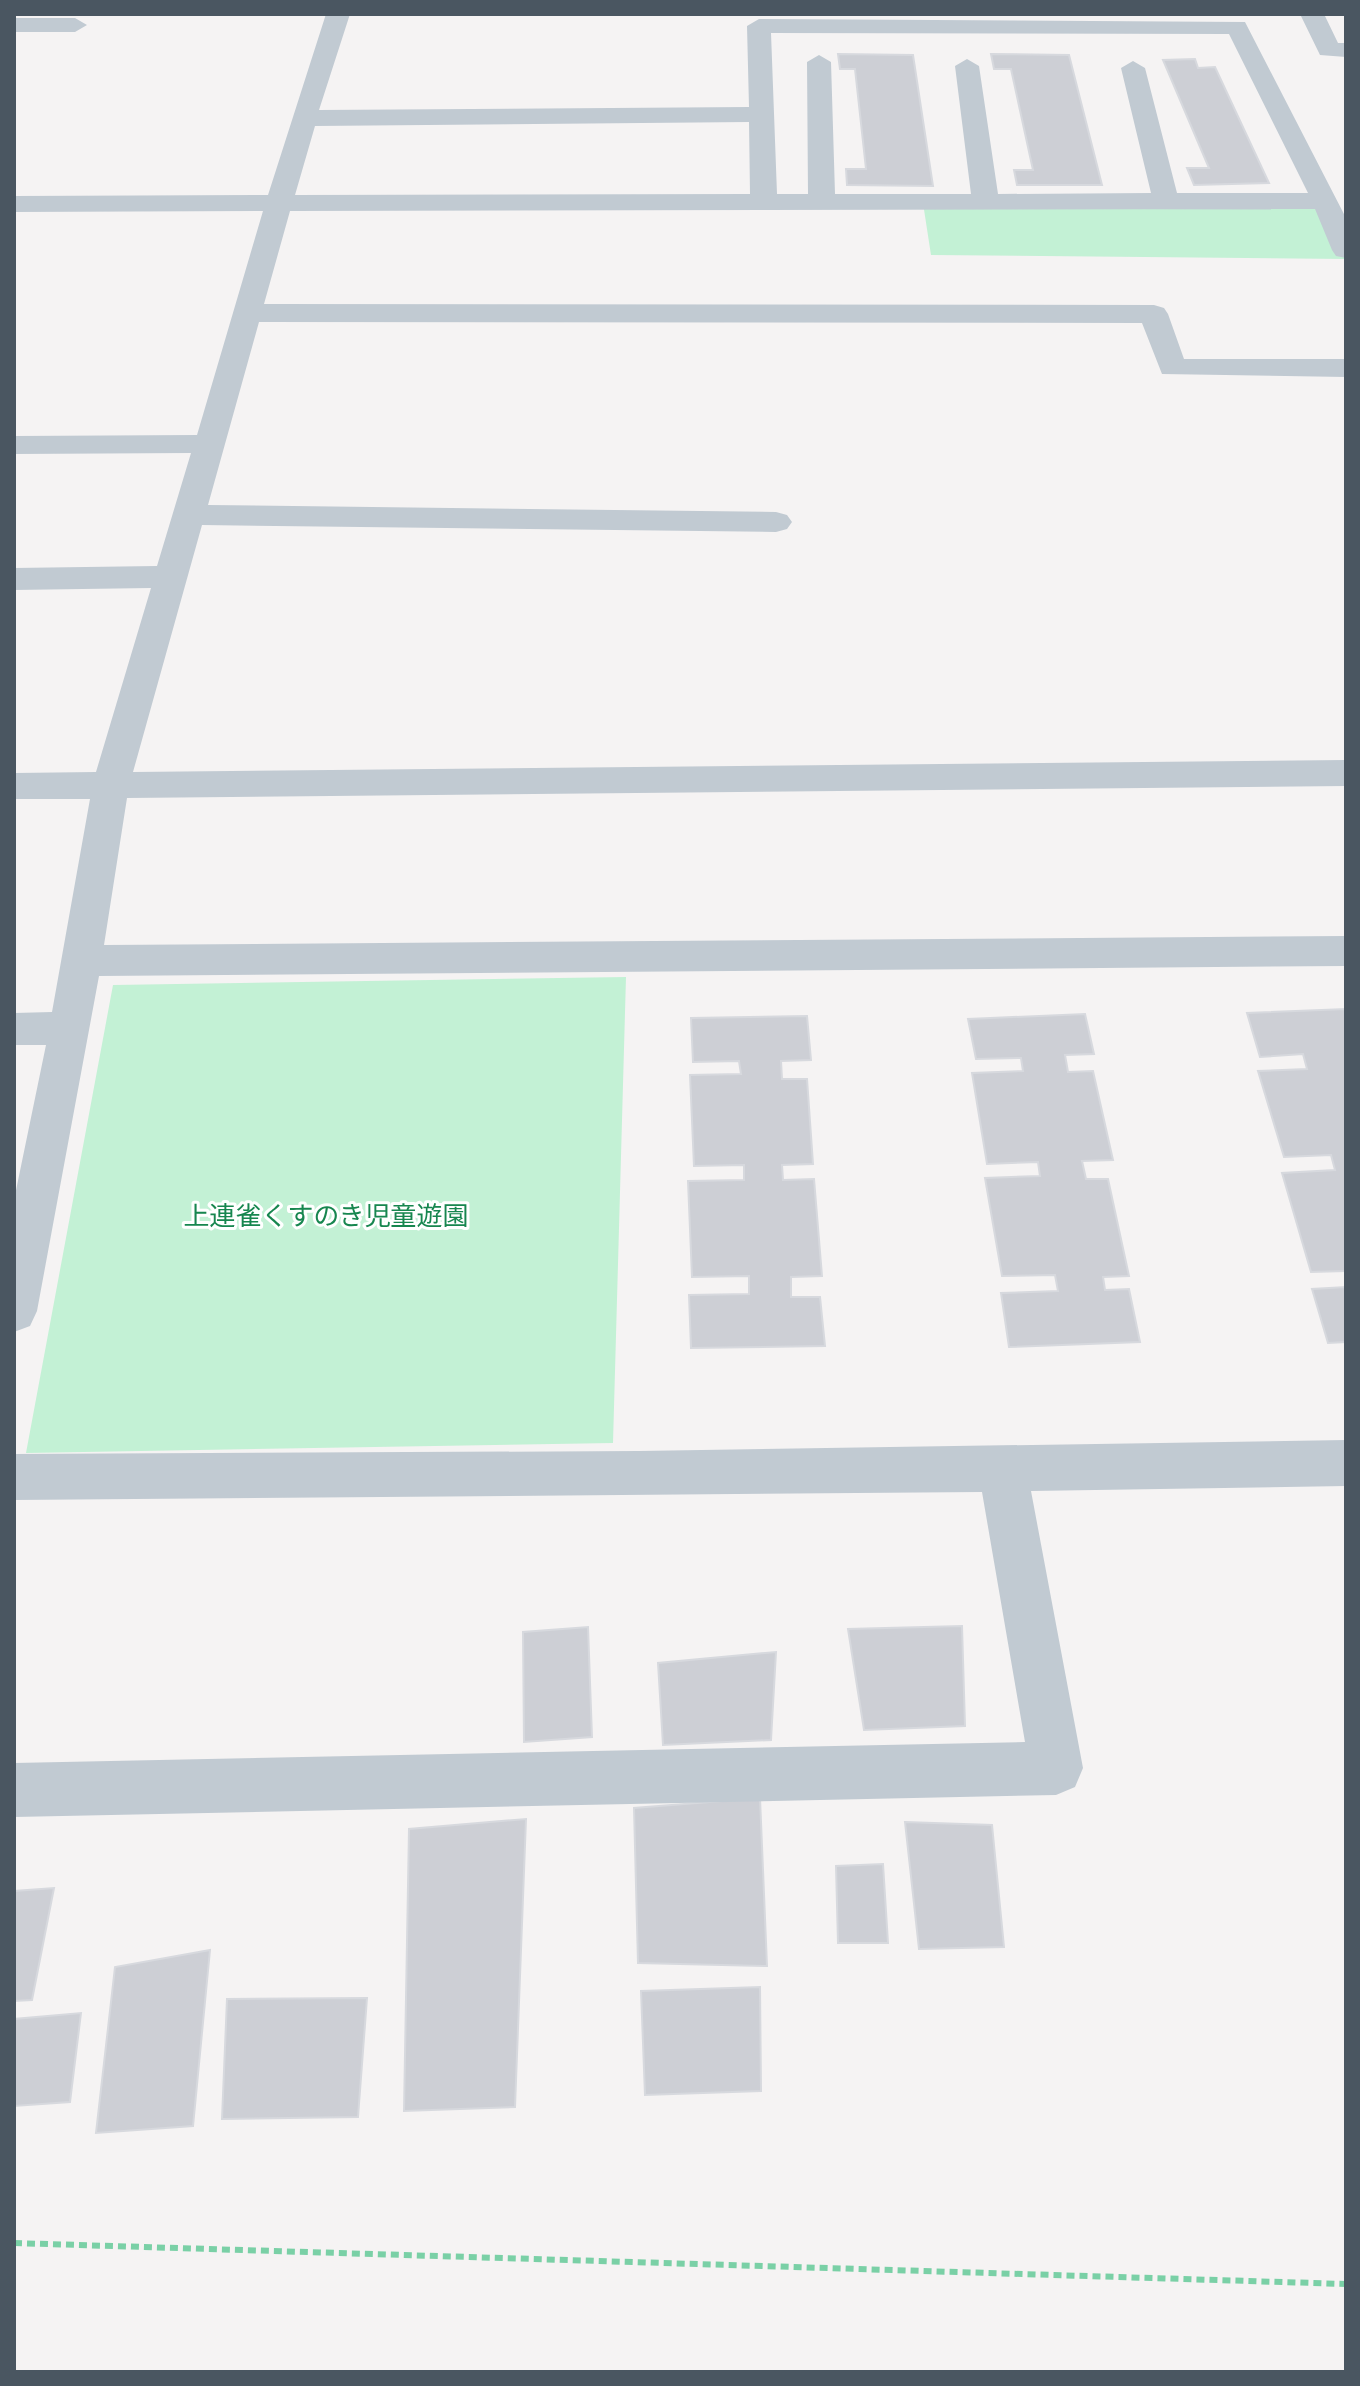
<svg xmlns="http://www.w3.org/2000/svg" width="1360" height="2386" font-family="'Open Sans','Noto Sans JP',sans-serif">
  <rect width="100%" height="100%" fill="#f5f3f3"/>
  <path fill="#c3f1d5" d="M 1325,201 L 1346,250 L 1346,259 L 931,255 L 923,203 Z
    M 626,977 L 613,1443 L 26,1453 L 113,985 Z"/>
  <path fill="#cdcfd5" stroke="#d7d9de" stroke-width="2" d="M 838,54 L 913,55 L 933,186 L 847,185 L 846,169 L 866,169 L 855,69 L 840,69 Z
    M 991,54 L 1069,55 L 1102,185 L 1017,185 L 1014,170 L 1033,170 L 1011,69 L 994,69 Z
    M 1195,59 L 1198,68 L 1215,67 L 1269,183 L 1194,185 L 1187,168 L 1209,168 L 1163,60 Z
    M 1346,1009 L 1346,1271 L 1311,1272 L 1282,1173 L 1335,1170 L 1331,1155 L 1284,1157 L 1258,1071 L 1307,1069 L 1303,1054 L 1260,1057 L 1247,1013 Z
    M 1085,1014 L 1094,1054 L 1065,1055 L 1068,1072 L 1093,1071 L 1113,1160 L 1082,1161 L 1086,1179 L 1108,1179 L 1129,1276 L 1103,1277 L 1105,1290 L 1129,1289 L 1140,1342 L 1009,1347 L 1001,1293 L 1058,1291 L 1055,1275 L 1002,1276 L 985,1178 L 1040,1176 L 1038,1162 L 987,1164 L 972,1073 L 1023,1071 L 1021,1058 L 976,1059 L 968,1019 Z
    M 807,1016 L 811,1060 L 781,1061 L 782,1079 L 807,1079 L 813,1164 L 782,1165 L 783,1180 L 814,1179 L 822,1276 L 791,1277 L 791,1297 L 820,1297 L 825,1346 L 691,1348 L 689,1295 L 749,1294 L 749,1276 L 692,1277 L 688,1181 L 744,1180 L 744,1165 L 694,1166 L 690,1075 L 741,1074 L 739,1061 L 693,1062 L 691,1018 Z
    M 1346,1287 L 1346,1342 L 1328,1343 L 1312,1289 Z
    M 962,1626 L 965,1726 L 864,1730 L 848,1629 Z
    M 588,1627 L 592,1737 L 524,1742 L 523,1632 Z
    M 776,1652 L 771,1740 L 663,1745 L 658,1663 Z
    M 760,1798 L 767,1966 L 638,1963 L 634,1808 Z
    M 526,1819 L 515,2107 L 404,2111 L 409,1829 Z
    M 905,1822 L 992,1825 L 1004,1947 L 919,1949 Z
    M 883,1864 L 888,1943 L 838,1943 L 836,1866 Z
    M 54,1888 L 32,2000 L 14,2001 L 14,1891 Z
    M 210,1950 L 193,2126 L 96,2133 L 115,1967 Z
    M 760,1987 L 761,2091 L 645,2095 L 641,1991 Z
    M 367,1998 L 358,2117 L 222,2119 L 227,1999 Z
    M 81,2013 L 70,2102 L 14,2106 L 14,2019 Z"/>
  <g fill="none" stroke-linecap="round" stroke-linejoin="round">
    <path stroke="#7ad0a6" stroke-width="6" stroke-dasharray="8 5" stroke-linecap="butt" d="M 14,2243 L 1346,2284"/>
    <path fill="#c1cad2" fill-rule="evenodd" d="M 326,14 L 350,14 L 319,110 L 749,107 L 747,26 L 759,19 L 1245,22 L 1346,218 L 1346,258 L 1336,256 L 1332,250 L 1315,209 L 290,211 L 264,304 L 1154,305 L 1164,308 L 1168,314 L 1184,359 L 1346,359 L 1346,377 L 1162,374 L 1142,323 L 259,322 L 208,505 L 776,512 L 787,515 L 792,522 L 787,529 L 776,532 L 202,525 L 133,772 L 1346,760 L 1346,786 L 127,798 L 104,945 L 1346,936 L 1346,966 L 99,976 L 37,1311 L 30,1326 L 14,1332 L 14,1200 L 46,1045 L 14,1045 L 14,1013 L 52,1012 L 90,799 L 14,799 L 14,773 L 96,772 L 151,588 L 14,590 L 14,568 L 157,566 L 191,453 L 14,454 L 14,436 L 197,435 L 263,211 L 14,212 L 14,196 L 268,195 ZM 771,33 L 1229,34 L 1308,193 L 1177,193 L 1145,68 L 1133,61 L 1121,68 L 1151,193 L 998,194 L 979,66 L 967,59 L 955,66 L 971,194 L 835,194 L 831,62 L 819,55 L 807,62 L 808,194 L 777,194 ZM 749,122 L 750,194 L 295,195 L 315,126 Z
      M 1300,14 L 1324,14 L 1338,43 L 1346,43 L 1346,57 L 1320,55 Z
      M 14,18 L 75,18 L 87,25 L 75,32 L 14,32 Z
      M 1346,1440 L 1346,1486 L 1031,1491 L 1083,1768 L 1075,1787 L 1056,1795 L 14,1817 L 14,1763 L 1025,1742 L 982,1492 L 14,1500 L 14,1454 L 639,1451 Z"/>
  </g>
  <g text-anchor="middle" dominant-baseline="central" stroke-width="6" stroke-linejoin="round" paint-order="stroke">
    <g font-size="26" fill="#17864f" stroke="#fff">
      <text x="326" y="1215">上連雀くすのき児童遊園</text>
    </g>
  </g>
  <rect width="1360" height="2386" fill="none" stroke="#4a5661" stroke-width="32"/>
</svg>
